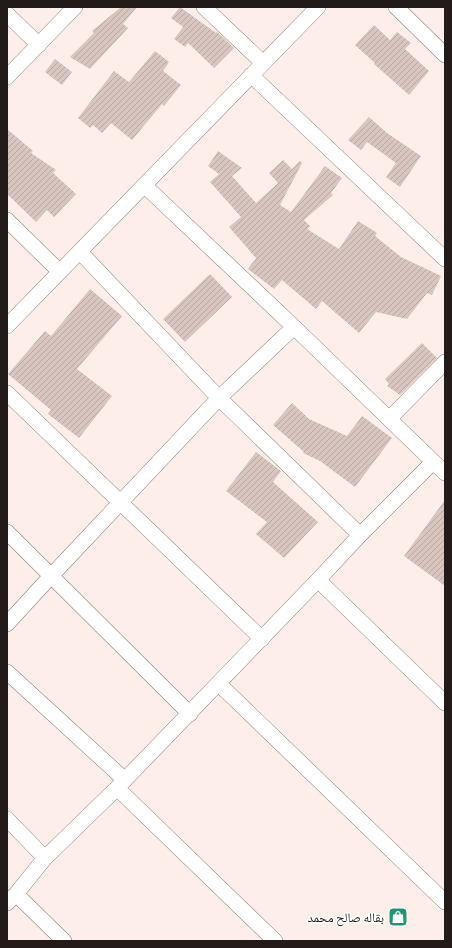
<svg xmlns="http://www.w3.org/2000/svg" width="452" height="948" font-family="'Crimson Pro','Noto Naskh Arabic',serif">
  <defs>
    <pattern id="building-hatch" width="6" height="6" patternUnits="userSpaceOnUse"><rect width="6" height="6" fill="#d8c5c0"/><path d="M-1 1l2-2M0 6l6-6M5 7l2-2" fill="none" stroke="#b9a9a4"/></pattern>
  </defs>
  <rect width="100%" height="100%" fill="#feeeea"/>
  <path fill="url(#building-hatch)" d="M 121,7 L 137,7 L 123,24 L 128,28 L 90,69 L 70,57 L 94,33 L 92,31 Z
    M 180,7 L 216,33 L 217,32 L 234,48 L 214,68 L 188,43 L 185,47 L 174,39 L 183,27 L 171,18 Z
    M 374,25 L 390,40 L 397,32 L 411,43 L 405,49 L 429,71 L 409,95 L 374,64 L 375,63 L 355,45 Z
    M 155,51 L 169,62 L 163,71 L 181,85 L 164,106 L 162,104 L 132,140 L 111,123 L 102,133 L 93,125 L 90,128 L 78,118 L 114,71 L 129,82 Z
    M 55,59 L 72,72 L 62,85 L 45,72 Z
    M 369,117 L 387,133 L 421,156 L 400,187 L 386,177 L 396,163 L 367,142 L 361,150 L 348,140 Z
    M 7,129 L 33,151 L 31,153 L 56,170 L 53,173 L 76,194 L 54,217 L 47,210 L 36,222 L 7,194 Z
    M 218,151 L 242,168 L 232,176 L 256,203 L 278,183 L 269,173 L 283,160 L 292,169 L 300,161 L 302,163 L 280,205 L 291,212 L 325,166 L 342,178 L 331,193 L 333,195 L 304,220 L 310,226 L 307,229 L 339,249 L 358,221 L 377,233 L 375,236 L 401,257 L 441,276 L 432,295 L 427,293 L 407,319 L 376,312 L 359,333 L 322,301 L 316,309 L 282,280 L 274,289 L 248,269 L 256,258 L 229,227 L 241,217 L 210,182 L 219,174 L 208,166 Z
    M 210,274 L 232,297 L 185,342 L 163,319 Z
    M 90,289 L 122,316 L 77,369 L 112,396 L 79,438 L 48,414 L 51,410 L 8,374 L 45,331 L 51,336 Z
    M 422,343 L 437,358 L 400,395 L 387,386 L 389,384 L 385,379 Z
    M 292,403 L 309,419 L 347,436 L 362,416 L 392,438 L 355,487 L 320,461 L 303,453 L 304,452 L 273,425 Z
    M 256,452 L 281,471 L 273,482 L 318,522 L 284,558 L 256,534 L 267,522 L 226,491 Z
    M 445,500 L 445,586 L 404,556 Z"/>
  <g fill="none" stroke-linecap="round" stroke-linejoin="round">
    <defs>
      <path id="street" d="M 204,7 L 263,63
        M 396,7 L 445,55
        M 7,14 L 39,45
        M 251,75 L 445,259
        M 7,77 L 75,7
        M 144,185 L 294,327 L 445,473
        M 7,220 L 60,272
        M 80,252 L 219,398 L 360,535
        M 7,326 L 318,7
        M 7,393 L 262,639
        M 389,419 L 445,362
        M 7,532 L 190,714
        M 318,580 L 445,703
        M 7,624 L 51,576 L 219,398 L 294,327
        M 7,672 L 125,780
        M 219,684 L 445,902
        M 117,788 L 275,941
        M 7,819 L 45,858
        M 16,894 L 64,941
        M 7,903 L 16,894 L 45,858 L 117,788 L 318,580 L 360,535 L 433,462"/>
    </defs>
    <use href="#street" stroke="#8f7d79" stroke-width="16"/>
    <use href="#street" stroke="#fff" stroke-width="15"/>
  </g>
  <defs>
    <symbol id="shop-square" viewBox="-11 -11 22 22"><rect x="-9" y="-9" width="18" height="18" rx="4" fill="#269474" stroke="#fff"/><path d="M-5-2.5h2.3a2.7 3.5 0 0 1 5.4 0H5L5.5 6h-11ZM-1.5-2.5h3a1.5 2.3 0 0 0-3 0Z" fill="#fff"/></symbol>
  </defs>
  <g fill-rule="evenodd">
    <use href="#shop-square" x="387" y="906" width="22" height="22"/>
  </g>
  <g text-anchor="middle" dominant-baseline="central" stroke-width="3" stroke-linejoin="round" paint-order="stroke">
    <g font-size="13" fill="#221b19" stroke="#fff" text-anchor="end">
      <text x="384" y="917">بقاله صالح محمد</text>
    </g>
  </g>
  <rect width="452" height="948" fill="none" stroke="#221b19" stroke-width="16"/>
</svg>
